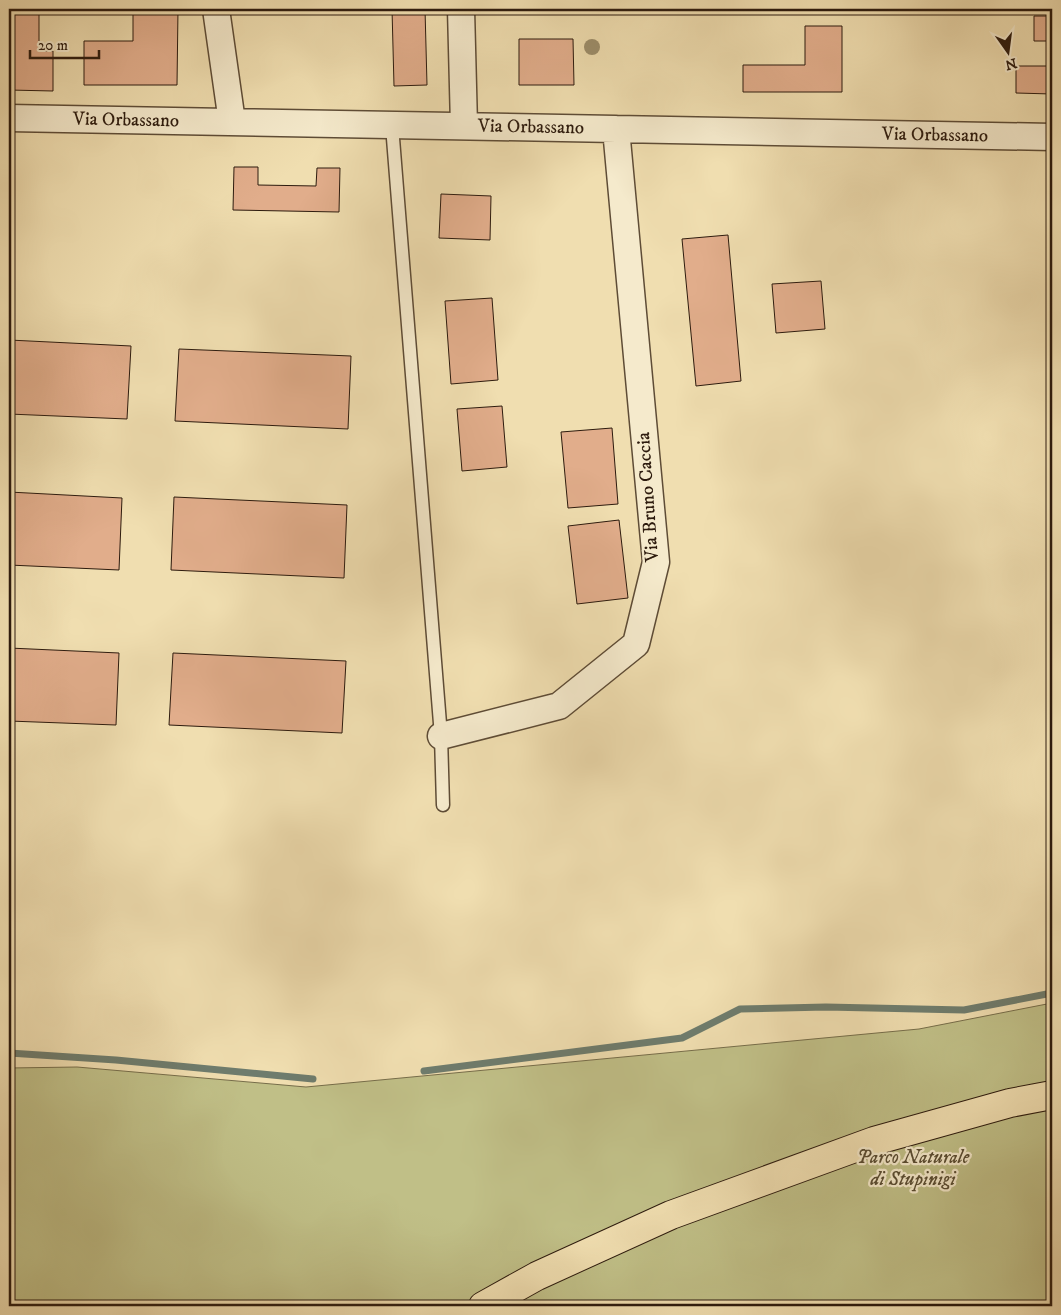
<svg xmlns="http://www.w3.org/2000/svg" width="1061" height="1315" font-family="'IM FELL DW Pica',serif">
  <rect width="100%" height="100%" fill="#f0deb0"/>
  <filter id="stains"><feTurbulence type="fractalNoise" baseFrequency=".004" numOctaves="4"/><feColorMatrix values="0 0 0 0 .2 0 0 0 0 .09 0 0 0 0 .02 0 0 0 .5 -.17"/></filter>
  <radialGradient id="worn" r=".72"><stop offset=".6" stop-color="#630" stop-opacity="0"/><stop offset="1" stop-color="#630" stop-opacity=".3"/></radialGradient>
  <path fill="#c0bf87" stroke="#766d4a" d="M 1052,1003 L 1052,1306 L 9,1306 L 9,1068 L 77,1067 L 306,1087 L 919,1029 Z"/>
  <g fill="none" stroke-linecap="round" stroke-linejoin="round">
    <path stroke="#6e7c6d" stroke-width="7" d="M 9,1053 L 116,1060 L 313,1079
      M 424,1071 L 682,1038 L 740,1009 L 826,1007 L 964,1010 L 1052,993"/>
  </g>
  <path fill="#e1ad8b" stroke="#2d1b0e" d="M 133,9 L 178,9 L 177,85 L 84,85 L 84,41 L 133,41 Z
    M 392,9 L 425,9 L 427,85 L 394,86 Z
    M 9,14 L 39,14 L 39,51 L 53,51 L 53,91 L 9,90 Z
    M 1034,16 L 1052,16 L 1052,41 L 1034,41 Z
    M 805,26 L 842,26 L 842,92 L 743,92 L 743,65 L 805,65 Z
    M 519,39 L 573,39 L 574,85 L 519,85 Z
    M 1016,66 L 1052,66 L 1052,94 L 1016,93 Z
    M 234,167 L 258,167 L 258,185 L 316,186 L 317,168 L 340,168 L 339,212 L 233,210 Z
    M 441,194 L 491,196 L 490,240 L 439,238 Z
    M 728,235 L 741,381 L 696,386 L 682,239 Z
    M 821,281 L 825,329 L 776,333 L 772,284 Z
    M 492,298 L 498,380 L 451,384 L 445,301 Z
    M 9,340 L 131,346 L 127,419 L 9,414 Z
    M 179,349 L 351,356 L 348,429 L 175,421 Z
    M 502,406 L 507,467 L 462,471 L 457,409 Z
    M 612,428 L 618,504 L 568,508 L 561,432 Z
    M 9,492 L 122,498 L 119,570 L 9,565 Z
    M 174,497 L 347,505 L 344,578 L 171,570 Z
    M 619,520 L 628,598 L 577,604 L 568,526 Z
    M 9,648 L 119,653 L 116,725 L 9,721 Z
    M 173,653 L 346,661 L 342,733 L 169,725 Z"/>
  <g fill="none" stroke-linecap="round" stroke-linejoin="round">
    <defs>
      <path id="lane" d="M 392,126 L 441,736 L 443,805"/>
      <path id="street" d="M 216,9 L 232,122
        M 461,9 L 464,126
        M 9,118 L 1052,137
        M 441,736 L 559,706 L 636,644 L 656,562 L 616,129"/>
      <path id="primary" d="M 483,1306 L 537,1276 L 671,1215 L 874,1141 L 1010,1103 L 1052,1095"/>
    </defs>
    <use href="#lane" stroke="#5e4c36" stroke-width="15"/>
    <use href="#street" stroke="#5e4c36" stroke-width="29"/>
    <use href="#primary" stroke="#2d1b0e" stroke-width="30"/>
    <use href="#lane" stroke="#f5eacc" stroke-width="12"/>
    <use href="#street" stroke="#f5eacc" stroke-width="26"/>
    <use href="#primary" stroke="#f0deb0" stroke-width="28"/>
  </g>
  <circle fill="#9d8e6b" cx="592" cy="47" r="8"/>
  <g text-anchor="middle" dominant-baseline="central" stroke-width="4.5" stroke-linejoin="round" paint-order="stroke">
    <g font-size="19" fill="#2d1b0e" stroke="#f5eacc">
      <text transform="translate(126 120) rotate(1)">Via Orbassano</text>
      <text transform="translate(531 127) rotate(1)">Via Orbassano</text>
      <text transform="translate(935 135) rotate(1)">Via Orbassano</text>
      <text transform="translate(648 497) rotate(-94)">Via Bruno Caccia</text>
    </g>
    <g font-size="19" font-style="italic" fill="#594c32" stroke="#f5eacc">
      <text x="913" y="1157">Parco Naturale<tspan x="913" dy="22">di Stupinigi</tspan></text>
    </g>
  </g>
  <rect width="1061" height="1315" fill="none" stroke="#f0deb0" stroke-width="30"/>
  <rect x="10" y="10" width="1041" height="1295" fill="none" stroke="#2d1b0e" stroke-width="2.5"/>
  <rect x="15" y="15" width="1031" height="1285" fill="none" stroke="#2d1b0e"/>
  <g transform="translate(1008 52) rotate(166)" stroke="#f5eacc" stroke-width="4" paint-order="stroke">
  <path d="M0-4L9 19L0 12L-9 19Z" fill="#2d1b0e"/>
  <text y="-8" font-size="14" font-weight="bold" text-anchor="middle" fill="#2d1b0e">N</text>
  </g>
  <path d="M30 50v8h69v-8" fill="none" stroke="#2d1b0e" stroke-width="2.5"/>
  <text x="38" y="50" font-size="15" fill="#2d1b0e" stroke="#f5eacc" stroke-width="4" paint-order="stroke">20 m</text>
  <rect width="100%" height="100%" filter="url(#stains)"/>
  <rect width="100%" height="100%" fill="url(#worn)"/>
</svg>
